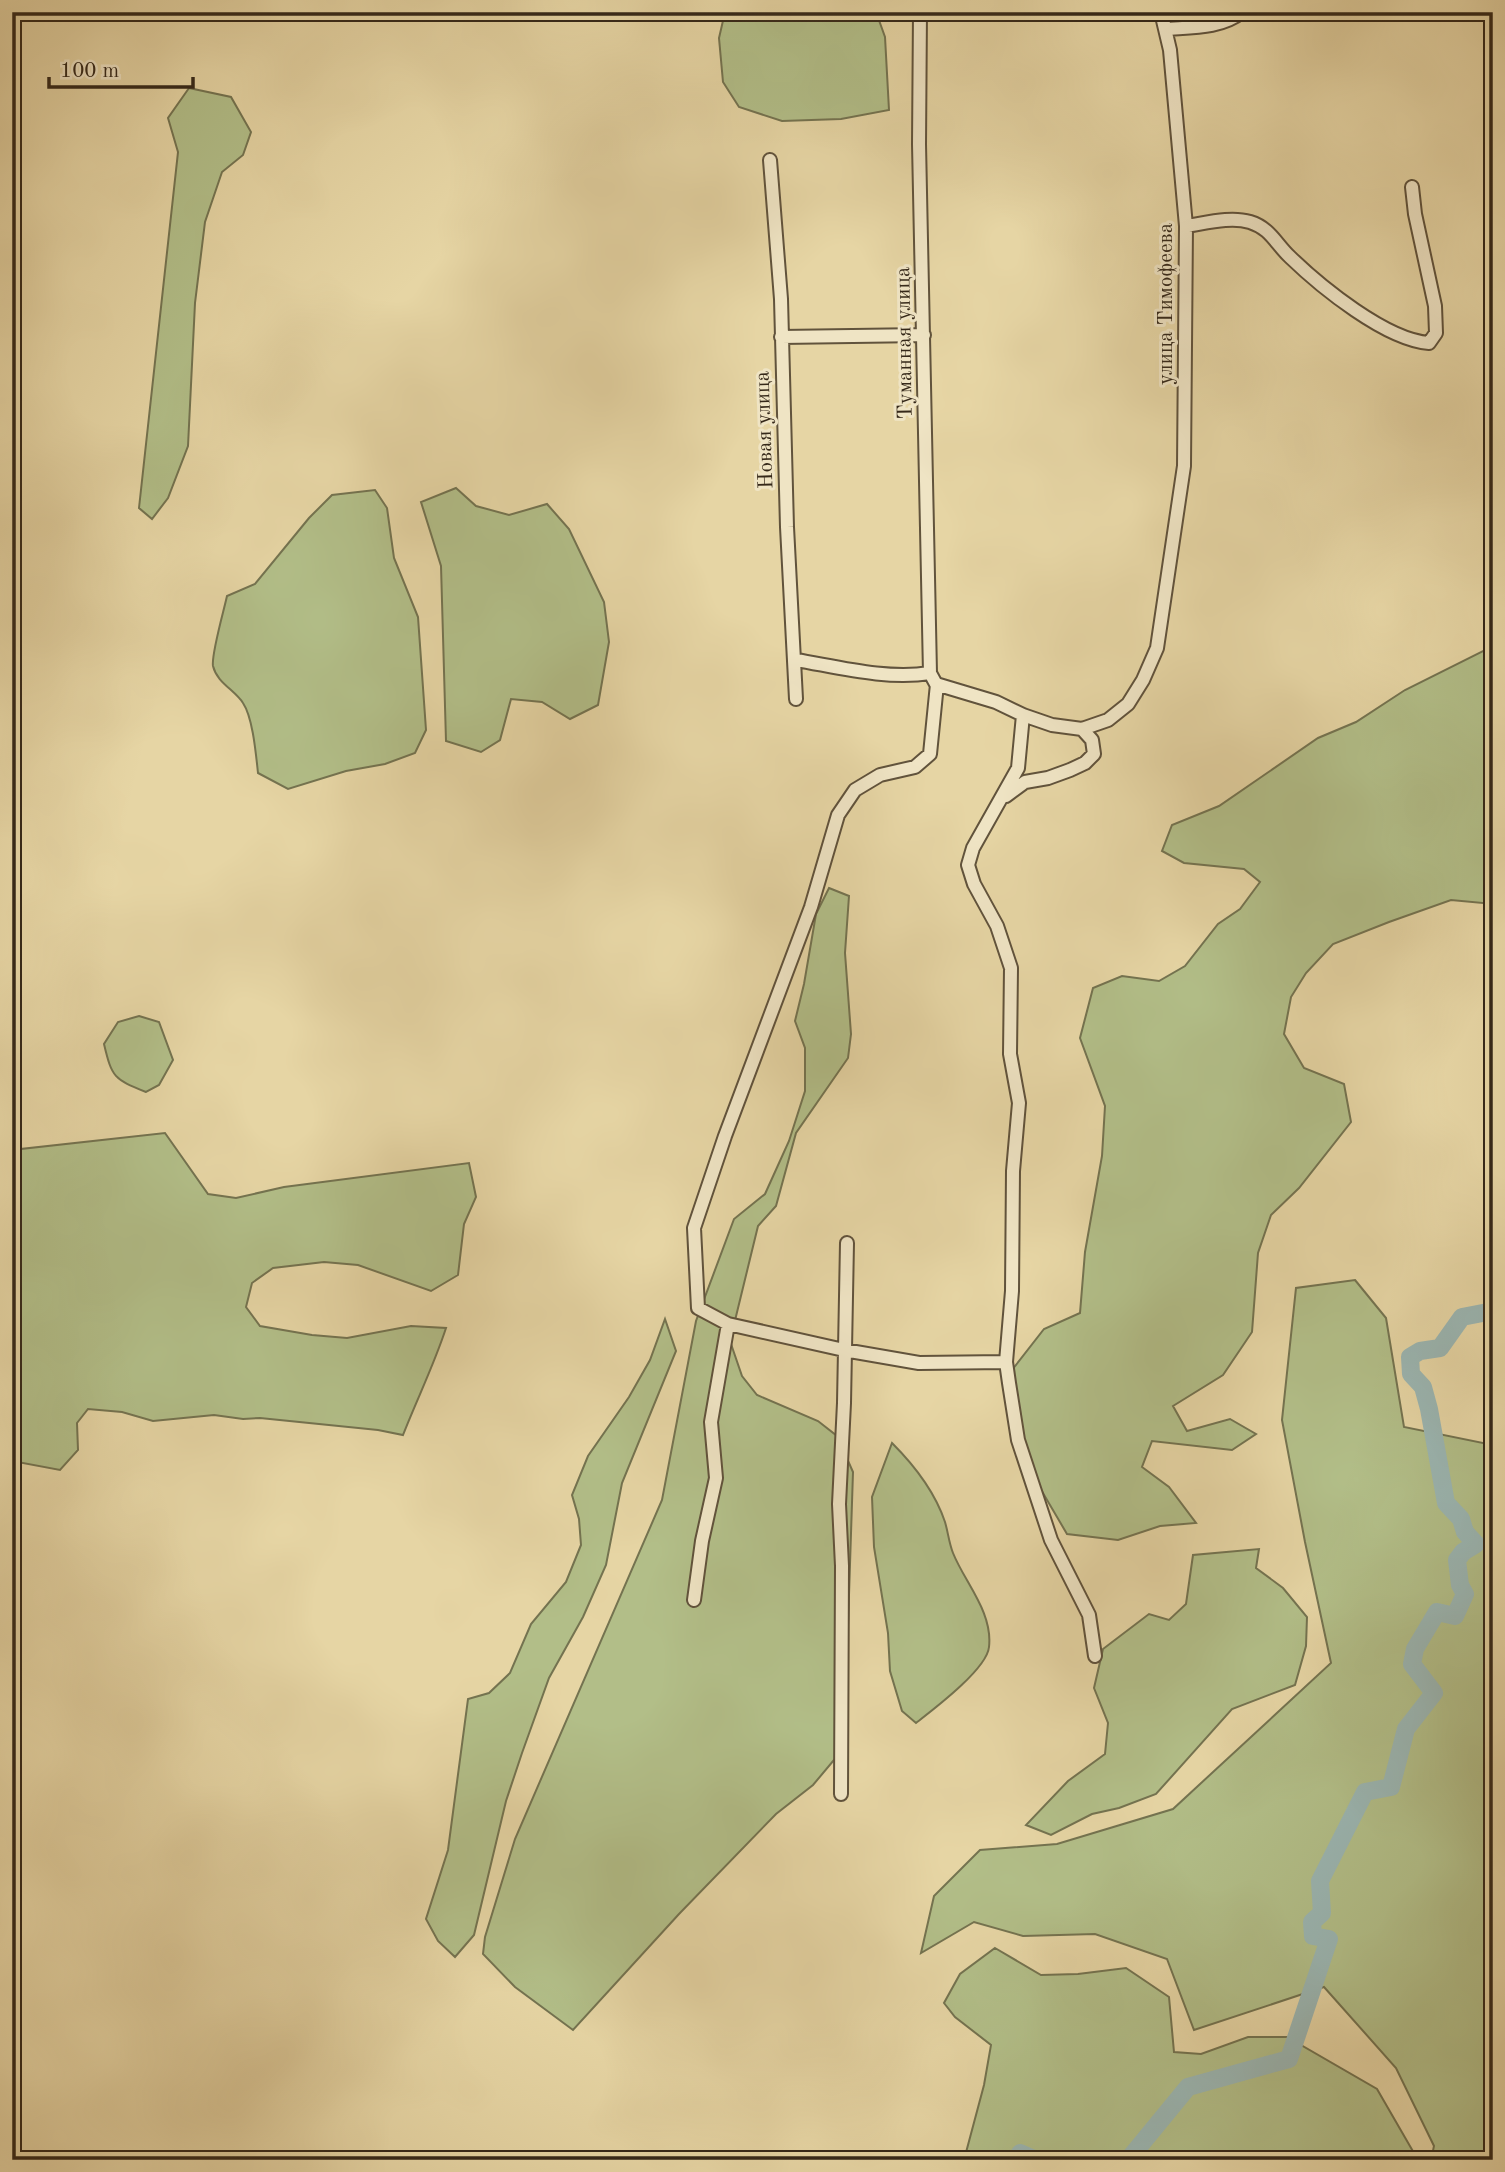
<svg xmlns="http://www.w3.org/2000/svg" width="1505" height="2172" font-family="'Old Standard TT',serif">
  <rect width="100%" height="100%" fill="#e6d5a4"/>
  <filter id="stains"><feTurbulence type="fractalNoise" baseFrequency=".00286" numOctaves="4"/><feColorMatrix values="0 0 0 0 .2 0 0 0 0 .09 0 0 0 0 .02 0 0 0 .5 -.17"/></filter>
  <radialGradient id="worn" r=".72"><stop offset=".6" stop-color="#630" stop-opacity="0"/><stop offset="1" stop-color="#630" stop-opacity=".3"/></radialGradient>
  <path fill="#b2be88" stroke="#747350" stroke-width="2" d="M 725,12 L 876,12 L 885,37 L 889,110 L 841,119 L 782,121 L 739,107 L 723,82 L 719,38 Z
    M 189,88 L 231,97 L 251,132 L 243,155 L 222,172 L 205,222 L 195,303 L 188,446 L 168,498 L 152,519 L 139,508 L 178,152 L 168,118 Z
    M 456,488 L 476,506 L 509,515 L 547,504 L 569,529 L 604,602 L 609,642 L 598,705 L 570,719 L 542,702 L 511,699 L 500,740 L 481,752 L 446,741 L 441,566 L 421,502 Z
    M 375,490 L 387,508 L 394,558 L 418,617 L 426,730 L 415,753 L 385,764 L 346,771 L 288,789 L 258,773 C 256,755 253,718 243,703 C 235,690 217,683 213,666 C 211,655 224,610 227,596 L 255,584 L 309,518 L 332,495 Z
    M 1493,646 L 1493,904 L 1451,900 L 1389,922 L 1333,944 L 1306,973 L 1291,997 L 1284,1034 L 1304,1068 L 1344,1084 L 1351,1122 L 1299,1188 L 1271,1215 L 1258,1253 L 1252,1332 L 1223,1375 L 1173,1406 L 1187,1431 L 1230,1419 L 1256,1434 L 1232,1450 L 1152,1441 L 1142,1467 L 1169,1487 L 1196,1523 L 1160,1526 L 1118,1540 L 1067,1534 L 1040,1488 L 1010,1421 L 1012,1370 L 1044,1329 L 1080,1313 L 1085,1252 L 1102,1156 L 1105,1106 L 1080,1038 L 1093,988 L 1122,976 L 1159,981 L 1185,966 L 1218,924 L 1240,909 L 1260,882 L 1244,869 L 1184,863 L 1162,851 L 1172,825 L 1219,806 L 1318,738 L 1356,722 L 1405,690 Z
    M 829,888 L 849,896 L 845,953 L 851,1034 L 848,1058 L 796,1133 L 776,1206 L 758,1226 L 730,1341 L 742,1376 L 757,1395 L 818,1421 L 837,1436 L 853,1472 L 844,1748 L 813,1785 L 776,1814 L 679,1914 L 573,2030 L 515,1987 L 483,1954 L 485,1937 L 515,1839 L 662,1500 L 696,1321 L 734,1219 L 765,1194 L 789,1141 L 805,1091 L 805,1048 L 795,1021 L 804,984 L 816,914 Z
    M 139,1016 L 159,1022 L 173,1060 L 159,1085 L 146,1092 C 114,1079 112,1078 104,1044 L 118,1022 Z
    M 165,1133 L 208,1194 L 236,1198 L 284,1187 L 469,1163 L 476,1197 L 464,1224 L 458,1275 L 431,1291 L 358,1265 L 324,1262 L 273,1268 L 252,1283 L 246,1307 L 260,1326 L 312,1335 L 347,1338 L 411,1326 L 446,1328 C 434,1365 417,1399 403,1435 L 378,1430 L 260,1418 L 243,1419 L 214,1415 L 153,1421 L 122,1412 L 88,1409 L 77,1423 L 78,1450 L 60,1470 L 12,1461 L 12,1150 Z
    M 1355,1280 L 1386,1318 L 1404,1427 L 1493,1445 L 1493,2160 L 1431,2160 L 1434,2146 L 1396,2068 L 1324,1987 L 1194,2030 L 1167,1959 L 1095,1934 L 1023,1936 L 974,1922 L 921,1953 L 934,1896 L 980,1850 L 1057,1844 L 1173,1809 L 1331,1663 L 1305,1542 L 1282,1420 L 1296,1288 Z
    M 665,1319 L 676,1351 L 622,1483 L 606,1565 L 583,1617 L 549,1678 L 522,1753 L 506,1801 L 474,1935 L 455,1957 L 438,1941 L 426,1919 L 448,1850 L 468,1699 L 489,1693 L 510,1673 L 531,1624 L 566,1582 L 581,1545 L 579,1519 L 572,1495 L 588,1456 L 629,1397 L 650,1360 Z
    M 892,1443 C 914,1465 935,1492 945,1522 C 948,1532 949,1543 953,1553 C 965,1583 993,1612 989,1647 C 987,1669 934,1709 916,1723 L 902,1711 L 890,1671 L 888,1633 L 874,1547 L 872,1497 Z
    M 1259,1549 L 1256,1568 L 1283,1588 L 1307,1617 L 1306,1646 L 1295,1685 L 1232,1709 L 1156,1794 L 1119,1808 L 1092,1814 L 1051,1835 L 1026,1825 L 1068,1781 L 1105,1754 L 1108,1723 L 1094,1688 L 1103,1649 L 1149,1614 L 1169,1620 L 1186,1604 L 1193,1555 Z
    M 995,1948 L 1041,1975 L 1078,1974 L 1126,1968 L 1169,1997 L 1174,2052 L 1201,2054 L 1248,2037 L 1287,2037 L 1377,2089 L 1418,2160 L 964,2160 L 984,2085 L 991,2045 L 955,2017 L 944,2003 L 960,1974 Z"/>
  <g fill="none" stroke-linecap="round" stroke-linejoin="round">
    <path stroke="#9bb6b2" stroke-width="18" d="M 1017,2160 L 1020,2153 L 1036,2160
      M 1128,2160 L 1188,2087 L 1289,2059 L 1329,1939 L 1313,1936 L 1312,1922 L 1322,1913 L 1320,1881 L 1365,1792 L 1391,1787 L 1406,1729 L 1434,1693 L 1412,1664 L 1415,1649 L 1437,1612 L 1455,1616 L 1465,1594 L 1460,1585 L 1457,1560 L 1463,1552 L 1476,1544 L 1465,1532 L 1461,1519 L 1446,1503 L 1429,1409 L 1423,1387 L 1411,1374 L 1410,1357 L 1420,1351 L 1440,1348 L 1462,1317 L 1493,1311"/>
    <defs>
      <path id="minor" d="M 920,12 L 919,144 L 930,673 L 936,684 L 996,702 L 1023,715 L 1052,725 L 1082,729 L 1108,720 L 1128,704 L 1143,680 L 1157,648 L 1184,466 L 1186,226 L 1170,50 L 1161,12
        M 1165,29 C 1191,27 1220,29 1242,12
        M 770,160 L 781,299 L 787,527 L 796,699
        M 1186,226 C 1206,223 1231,216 1250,222 C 1270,228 1276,244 1290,257 C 1321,287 1386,340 1429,343 L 1436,333 L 1435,306 L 1415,214 L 1412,187
        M 781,337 L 924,335
        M 796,660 C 838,667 887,680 930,673
        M 937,684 L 930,754 L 915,767 L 880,775 L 855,790 L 838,815 L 811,907 L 725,1136 L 694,1228 L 698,1308 L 728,1324 L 844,1350 L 919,1363 L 1006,1362
        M 1023,715 L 1018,768 L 973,848 L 968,865 L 974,884 L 997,926 L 1011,968 L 1010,1054 L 1019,1103 L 1013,1171 L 1012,1291 L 1006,1362 L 1009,1383 L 1018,1440 L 1051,1540 L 1089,1615 L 1095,1656
        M 1006,796 L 1025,782 L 1048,778 L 1070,770 L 1085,763 L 1094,754 L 1092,740 L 1082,729
        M 694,1600 L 702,1541 L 716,1478 L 711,1422 L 728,1324
        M 841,1794 L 842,1566 L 839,1504 L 844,1403 L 847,1243"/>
    </defs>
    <use href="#minor" stroke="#61533c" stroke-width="16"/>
    <use href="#minor" stroke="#efe4c4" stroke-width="12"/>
  </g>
  <g text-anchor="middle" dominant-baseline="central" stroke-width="6" stroke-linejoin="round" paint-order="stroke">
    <g font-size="21" fill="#352819" stroke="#efe4c4">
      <text transform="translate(1166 304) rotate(-90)">улица Тимофеева</text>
      <text transform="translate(905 343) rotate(-91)">Туманная улица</text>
      <text transform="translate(765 430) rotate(-92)">Новая улица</text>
    </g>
  </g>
  <rect width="1505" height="2172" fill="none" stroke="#e6d5a4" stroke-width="42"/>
  <rect x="14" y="14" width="1477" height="2144" fill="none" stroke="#352819" stroke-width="3.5"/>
  <rect x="21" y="21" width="1463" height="2130" fill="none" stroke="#352819" stroke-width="2"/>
  <path d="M49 77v10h144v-10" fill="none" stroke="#352819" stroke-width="3.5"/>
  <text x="60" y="77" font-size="21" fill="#352819" stroke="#efe4c4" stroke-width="5" paint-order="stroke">100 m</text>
  <rect width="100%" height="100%" filter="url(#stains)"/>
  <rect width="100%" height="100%" fill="url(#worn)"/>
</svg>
